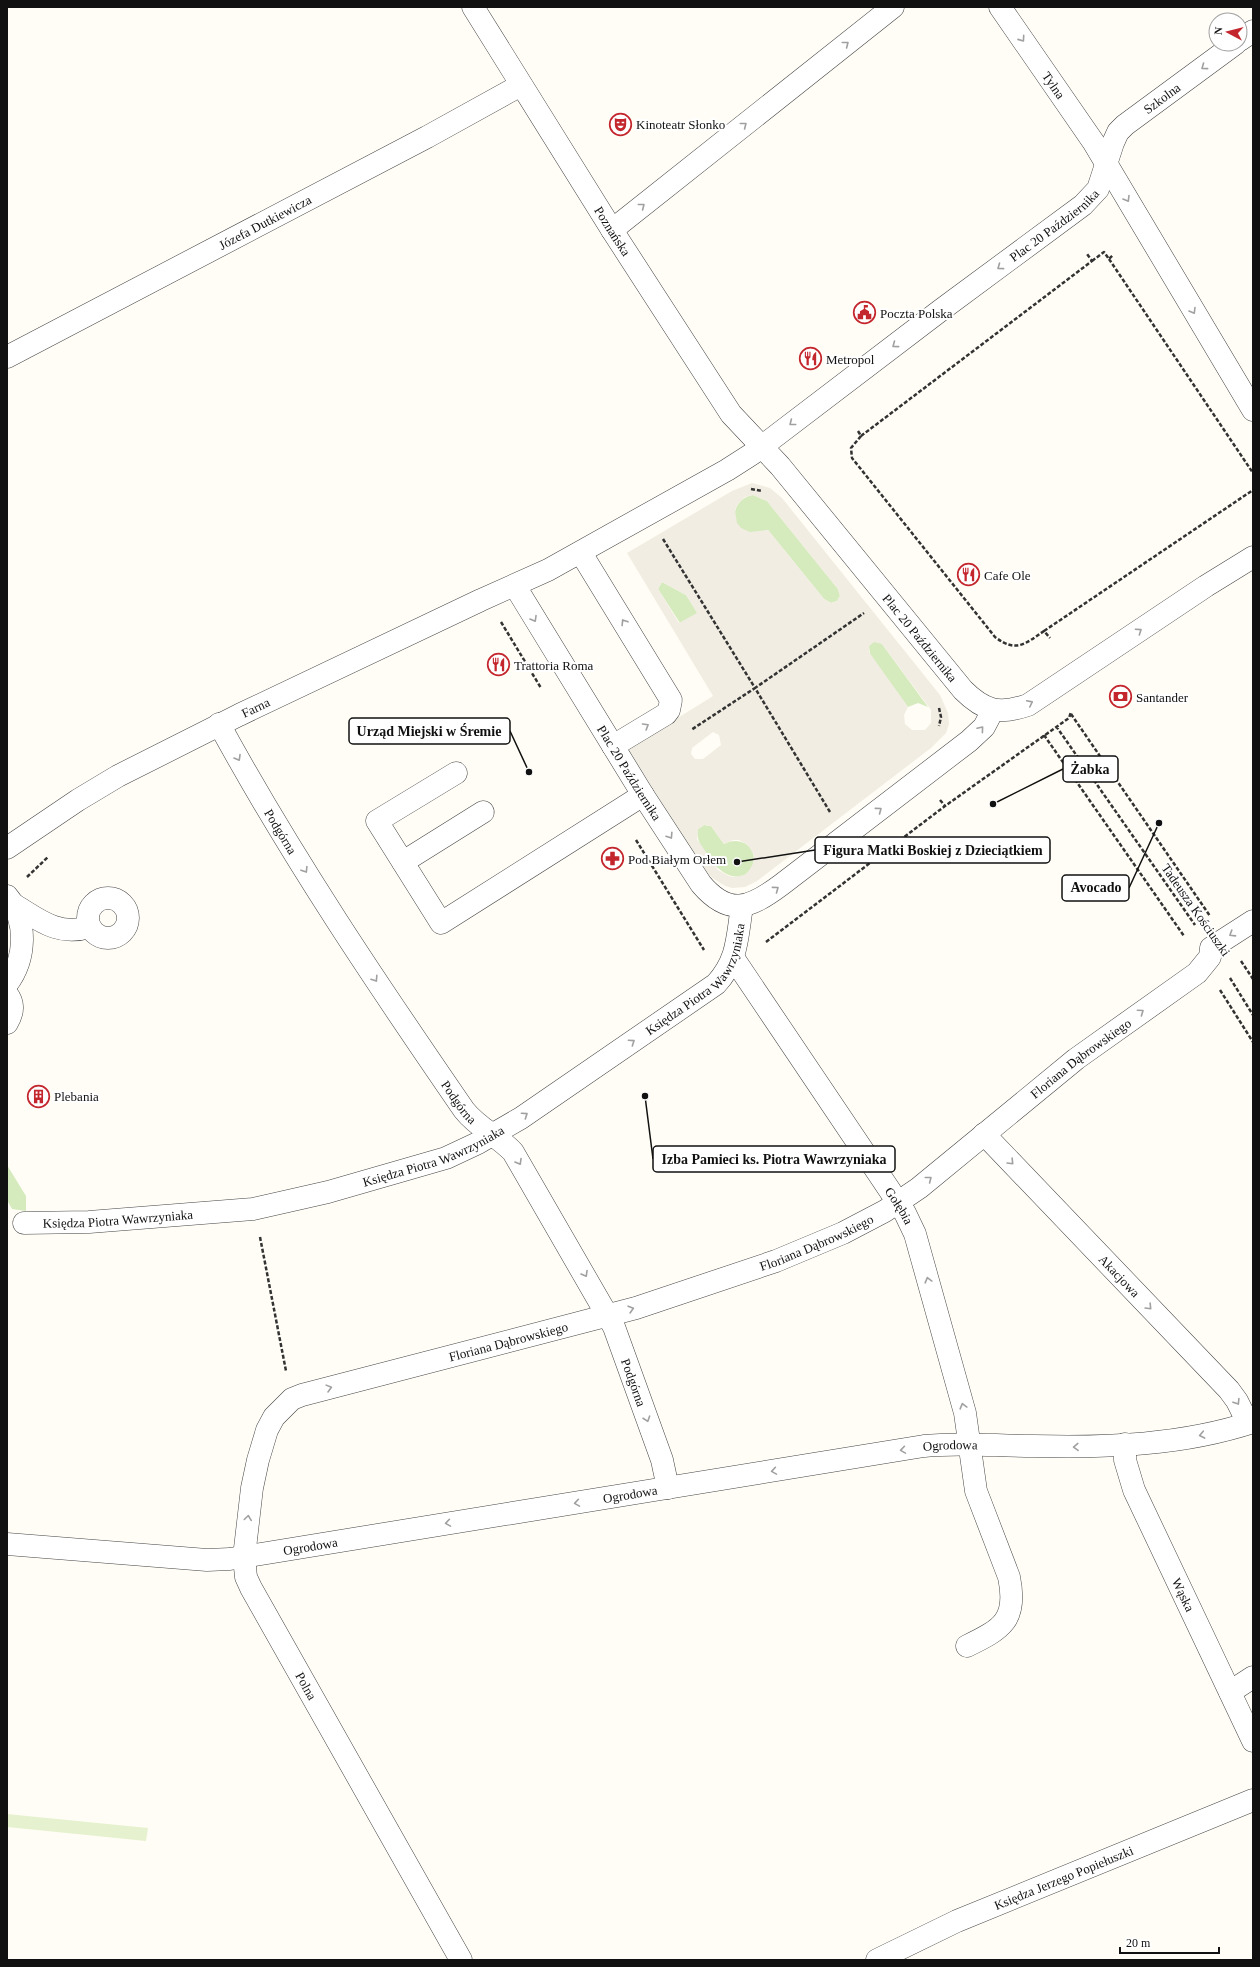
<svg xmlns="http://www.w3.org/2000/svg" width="1260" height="1967" font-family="'Times New Roman',serif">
  <rect width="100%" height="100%" fill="#fffdf5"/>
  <path fill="#d5ebbd" d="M 753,495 L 767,501 L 838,589 L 840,596 L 837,601 L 831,603 L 824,599 L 768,530 C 762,531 755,533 749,532 C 727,527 732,498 753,495 Z
    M 662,582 L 686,595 L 698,613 L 680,623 L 658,589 Z
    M 878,641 L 882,644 L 928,707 L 918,703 L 908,707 L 870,655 L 869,646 L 871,643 Z
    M 704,825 L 711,826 L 724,844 C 738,836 758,845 753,864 C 752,868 749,872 746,874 C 725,888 692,843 698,829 Z
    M 7,1165 L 26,1196 L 26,1211 L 12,1209 L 7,1200 Z"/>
  <path fill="#e6f2cf" d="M 7,1814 L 148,1828 L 146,1841 L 7,1827 Z"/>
  <path fill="#f1ede2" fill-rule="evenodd" d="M 752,483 L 770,488 L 782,498 L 940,695 L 948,713 L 949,724 L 946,733 L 931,748 L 757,881 L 745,887 L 732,888 L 725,886 L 711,877 L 697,859 L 628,749 L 713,696 L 627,553 L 732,491 ZM 753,495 L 767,501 L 838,589 L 840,596 L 837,601 L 831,603 L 824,599 L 768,530 L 750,532 L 741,528 L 737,523 L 735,511 L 737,505 L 745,497 ZM 662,582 L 686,595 L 697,613 L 679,623 L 658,589 ZM 874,642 L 882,644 L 931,710 L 931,723 L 925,730 L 912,730 L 905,724 L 904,715 L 908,707 L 869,652 L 869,646 ZM 713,732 L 719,735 L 721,745 L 703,759 L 695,759 L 691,754 L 692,748 ZM 704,825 L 711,826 L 724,844 L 733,840 L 739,840 L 748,845 L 754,855 L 753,864 L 748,872 L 744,875 L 734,877 L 729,876 L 718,870 L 697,839 L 698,829 Z"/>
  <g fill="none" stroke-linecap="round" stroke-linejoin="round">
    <defs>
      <g id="minor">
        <path id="s1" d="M 473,7 L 612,230 L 731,414 L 780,466 L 963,690 C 984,711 999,715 1028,705 L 1206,586 L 1253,557"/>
        <path id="s2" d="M 1000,7 L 1094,143 L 1253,410"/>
        <path d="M 1240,40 L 1253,31"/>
        <path d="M 612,230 L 893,7"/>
        <path id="s3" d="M 7,357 L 427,137 L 521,85"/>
        <path d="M 581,553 L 671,700 L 669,710 L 666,714 L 613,746"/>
        <path id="s4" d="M 515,586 L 643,795 L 701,884 C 729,917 750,908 781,885 L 969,741 L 984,727 L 993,710"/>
        <path id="s5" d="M 219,724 C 292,858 378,985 464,1110 C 478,1128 498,1136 513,1152 L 614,1327 L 662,1460 L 668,1488"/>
        <path d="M 456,773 L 377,821 L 441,923 L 643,795"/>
        <path id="s6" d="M 7,848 L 78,800 L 118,776 L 239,715 L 481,600 L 548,570 L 727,470 L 752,454 L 941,310 L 1083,205 L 1098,189 L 1113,143 L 1118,132 L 1125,125 L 1235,44"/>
        <path d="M 403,862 L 483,812"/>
        <path d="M 7,896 C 28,921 26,959 7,984"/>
        <circle cx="108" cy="918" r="20"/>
        <path d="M 13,904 C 38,919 58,937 89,927"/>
        <path id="s7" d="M 734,959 L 905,1213 L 915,1234 L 965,1413 L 976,1491 L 1009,1577 C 1018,1620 1002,1629 967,1646"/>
        <path d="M 7,994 C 14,1003 13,1013 7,1023"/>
        <path id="s8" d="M 984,1134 L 1229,1390 L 1237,1401 L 1248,1423"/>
        <path id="s9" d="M 24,1223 L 89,1222 L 253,1209 L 328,1192 L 446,1158 L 478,1143 L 521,1118 L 716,984 C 738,960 737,938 742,906"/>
        <path id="s10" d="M 1125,1444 L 1125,1460 L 1134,1490 L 1253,1741"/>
        <path id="s11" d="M 7,1544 L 207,1560 L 230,1559 L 924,1446 C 960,1442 996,1446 1033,1446 C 1107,1448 1183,1445 1253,1422"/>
        <path d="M 1230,1692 L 1253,1677"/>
        <path id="s12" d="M 461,1960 L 251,1588 L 246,1577 L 244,1557 L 252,1488 L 258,1460 L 267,1430 L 274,1417 L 292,1399 L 302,1395 L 636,1308 L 776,1261 L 843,1233 L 885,1211 L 919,1188 L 1076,1059 L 1197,973 L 1210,957 L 1211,948 L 1253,921"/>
        <path id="s13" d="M 877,1960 L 957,1921 L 1253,1800"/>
      </g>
    </defs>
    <use href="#minor" stroke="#444" stroke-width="23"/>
    <path stroke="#333" stroke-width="2.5" stroke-dasharray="4 2" stroke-linecap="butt" d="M 1109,259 L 1253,473
      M 1092,261 L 1104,252 L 1109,259 L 1113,255
      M 858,431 L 861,436 L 851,448 L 852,458 L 995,637 C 1016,653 1025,644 1044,631 L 1050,638
      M 861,436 L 1092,261 L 1087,254
      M 751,489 L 762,491
      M 663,539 L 755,688 L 691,730
      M 501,622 L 541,688
      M 1044,631 L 1253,490
      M 939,708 L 941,717 L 939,726
      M 1071,714 L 1210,916
      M 1056,726 L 1195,925
      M 1044,735 L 1184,936
      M 940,800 L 945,806
      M 830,812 L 755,688 L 864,613
      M 636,840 L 704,950
      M 27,877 L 48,857
      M 766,942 L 945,806 L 1069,718 L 1071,712
      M 1241,961 L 1253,979
      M 1230,978 L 1253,1015
      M 1220,990 L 1253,1042
      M 260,1237 L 286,1371"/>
    <use href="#minor" stroke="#fff" stroke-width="22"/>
  </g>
  <defs><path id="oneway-chevron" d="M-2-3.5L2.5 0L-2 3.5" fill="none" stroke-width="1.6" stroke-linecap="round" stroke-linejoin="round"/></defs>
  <g stroke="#a0a0a0">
    <use href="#oneway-chevron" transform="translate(1022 39) rotate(55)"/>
    <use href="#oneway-chevron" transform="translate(846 44) rotate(-38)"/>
    <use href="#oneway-chevron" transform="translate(1204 67) rotate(144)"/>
    <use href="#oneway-chevron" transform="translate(744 125) rotate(-38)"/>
    <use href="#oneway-chevron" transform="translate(1127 199) rotate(59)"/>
    <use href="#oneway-chevron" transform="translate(642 206) rotate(-38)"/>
    <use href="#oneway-chevron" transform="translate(1000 267) rotate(144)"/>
    <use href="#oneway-chevron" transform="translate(1193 311) rotate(59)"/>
    <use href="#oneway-chevron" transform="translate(895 345) rotate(143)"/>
    <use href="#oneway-chevron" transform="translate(792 423) rotate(142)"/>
    <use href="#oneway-chevron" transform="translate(534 619) rotate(60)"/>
    <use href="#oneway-chevron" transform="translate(624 622) rotate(-122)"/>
    <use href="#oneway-chevron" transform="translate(1139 631) rotate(-34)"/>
    <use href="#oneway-chevron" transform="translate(1030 703) rotate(-27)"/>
    <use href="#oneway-chevron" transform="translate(646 726) rotate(-31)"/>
    <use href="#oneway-chevron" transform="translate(981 729) rotate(-50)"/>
    <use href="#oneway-chevron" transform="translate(238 758) rotate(60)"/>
    <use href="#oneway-chevron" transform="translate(879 810) rotate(-37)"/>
    <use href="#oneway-chevron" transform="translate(670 836) rotate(57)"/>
    <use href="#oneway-chevron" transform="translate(305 870) rotate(58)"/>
    <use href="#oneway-chevron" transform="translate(776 889) rotate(-36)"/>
    <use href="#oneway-chevron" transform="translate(1232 934) rotate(148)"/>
    <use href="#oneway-chevron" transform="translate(375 979) rotate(57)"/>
    <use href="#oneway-chevron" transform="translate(1141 1012) rotate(-35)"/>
    <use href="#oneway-chevron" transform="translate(632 1042) rotate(-34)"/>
    <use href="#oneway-chevron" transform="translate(525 1115) rotate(-34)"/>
    <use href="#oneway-chevron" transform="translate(519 1162) rotate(60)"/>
    <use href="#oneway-chevron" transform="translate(1011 1162) rotate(46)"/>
    <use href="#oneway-chevron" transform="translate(929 1179) rotate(-38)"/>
    <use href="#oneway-chevron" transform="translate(585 1274) rotate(60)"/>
    <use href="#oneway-chevron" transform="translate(928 1280) rotate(-105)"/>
    <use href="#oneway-chevron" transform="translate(1149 1307) rotate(46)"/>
    <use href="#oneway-chevron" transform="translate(631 1309) rotate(-16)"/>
    <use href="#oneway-chevron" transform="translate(329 1388) rotate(-15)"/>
    <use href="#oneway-chevron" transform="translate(1237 1402) rotate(58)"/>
    <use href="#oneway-chevron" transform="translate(963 1406) rotate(-105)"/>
    <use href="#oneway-chevron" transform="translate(647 1419) rotate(71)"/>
    <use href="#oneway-chevron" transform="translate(1202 1435) rotate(169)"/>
    <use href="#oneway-chevron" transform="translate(1076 1447) rotate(178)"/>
    <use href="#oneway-chevron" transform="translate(903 1450) rotate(171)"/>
    <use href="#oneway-chevron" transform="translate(774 1471) rotate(171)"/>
    <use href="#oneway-chevron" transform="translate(577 1503) rotate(171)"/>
    <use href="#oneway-chevron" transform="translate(248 1518) rotate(-82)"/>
    <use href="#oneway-chevron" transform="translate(448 1523) rotate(171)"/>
  </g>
  <defs>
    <symbol id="theatre-ring" viewBox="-11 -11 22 22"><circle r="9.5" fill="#fff" stroke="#c4262e" stroke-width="1.5"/><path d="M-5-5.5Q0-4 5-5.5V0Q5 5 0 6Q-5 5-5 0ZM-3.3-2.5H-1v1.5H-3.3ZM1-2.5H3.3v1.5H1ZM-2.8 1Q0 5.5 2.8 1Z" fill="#c4262e"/></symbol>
    <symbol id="civic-ring" viewBox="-11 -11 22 22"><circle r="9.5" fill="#fff" stroke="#c4262e" stroke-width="1.5"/><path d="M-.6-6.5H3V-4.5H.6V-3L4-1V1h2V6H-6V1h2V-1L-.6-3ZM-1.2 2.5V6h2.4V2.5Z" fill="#c4262e"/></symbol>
    <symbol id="restaurant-ring" viewBox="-11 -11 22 22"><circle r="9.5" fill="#fff" stroke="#c4262e" stroke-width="1.5"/><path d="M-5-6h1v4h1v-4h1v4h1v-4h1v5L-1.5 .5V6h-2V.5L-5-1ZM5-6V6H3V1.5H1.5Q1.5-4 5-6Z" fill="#c4262e"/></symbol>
    <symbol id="bank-ring" viewBox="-11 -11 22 22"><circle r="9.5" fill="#fff" stroke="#c4262e" stroke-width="1.5"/><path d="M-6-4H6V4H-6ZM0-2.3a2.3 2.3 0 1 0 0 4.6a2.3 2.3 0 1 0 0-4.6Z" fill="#c4262e"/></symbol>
    <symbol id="pharmacy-ring" viewBox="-11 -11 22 22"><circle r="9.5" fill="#fff" stroke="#c4262e" stroke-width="1.5"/><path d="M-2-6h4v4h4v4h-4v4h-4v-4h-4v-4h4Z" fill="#c4262e"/></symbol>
    <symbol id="building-ring" viewBox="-11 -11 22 22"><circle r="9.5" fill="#fff" stroke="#c4262e" stroke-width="1.5"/><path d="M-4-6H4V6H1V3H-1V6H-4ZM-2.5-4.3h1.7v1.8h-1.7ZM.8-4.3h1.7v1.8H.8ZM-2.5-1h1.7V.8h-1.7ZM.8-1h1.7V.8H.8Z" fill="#c4262e"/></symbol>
  </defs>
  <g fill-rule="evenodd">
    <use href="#theatre-ring" x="608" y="112" width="25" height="25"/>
    <use href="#civic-ring" x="852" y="300" width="25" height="25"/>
    <use href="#restaurant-ring" x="798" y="346" width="25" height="25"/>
    <use href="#restaurant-ring" x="956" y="562" width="25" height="25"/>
    <use href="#restaurant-ring" x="486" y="652" width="25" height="25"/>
    <use href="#bank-ring" x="1108" y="684" width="25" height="25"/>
    <use href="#pharmacy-ring" x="600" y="846" width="25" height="25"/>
    <use href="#building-ring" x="26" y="1084" width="25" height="25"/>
  </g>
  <g text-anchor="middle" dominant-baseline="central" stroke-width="4" stroke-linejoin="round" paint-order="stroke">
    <g font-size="13" fill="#111" stroke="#fff">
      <text stroke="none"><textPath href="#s2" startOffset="95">Tylna</textPath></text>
      <text stroke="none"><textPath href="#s6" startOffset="1396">Szkolna</textPath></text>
      <text stroke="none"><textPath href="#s3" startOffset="291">Józefa Dutkiewicza</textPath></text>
      <text stroke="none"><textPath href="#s6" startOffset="1223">Plac 20 Października</textPath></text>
      <text stroke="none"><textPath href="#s1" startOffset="264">Poznańska</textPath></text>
      <text stroke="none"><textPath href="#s1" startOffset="775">Plac 20 Października</textPath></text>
      <text stroke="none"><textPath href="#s6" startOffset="286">Farna</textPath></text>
      <text stroke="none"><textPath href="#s4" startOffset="219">Plac 20 Października</textPath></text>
      <text stroke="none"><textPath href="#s5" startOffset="124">Podgórna</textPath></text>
      <text transform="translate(1196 910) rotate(55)">Tadeusza Kościuszki</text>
      <text stroke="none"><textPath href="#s9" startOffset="742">Księdza Piotra Wawrzyniaka</textPath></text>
      <text stroke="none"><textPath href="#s12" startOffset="1501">Floriana Dąbrowskiego</textPath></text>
      <text stroke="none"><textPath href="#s5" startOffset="448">Podgórna</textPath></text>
      <text stroke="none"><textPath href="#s9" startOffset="418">Księdza Piotra Wawrzyniaka</textPath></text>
      <text stroke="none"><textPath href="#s7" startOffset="297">Gołębia</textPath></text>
      <text stroke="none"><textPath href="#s9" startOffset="94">Księdza Piotra Wawrzyniaka</textPath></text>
      <text stroke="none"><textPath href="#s12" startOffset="1177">Floriana Dąbrowskiego</textPath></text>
      <text stroke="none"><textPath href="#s8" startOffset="196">Akacjowa</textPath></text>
      <text stroke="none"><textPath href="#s12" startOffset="853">Floriana Dąbrowskiego</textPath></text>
      <text stroke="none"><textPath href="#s5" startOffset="783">Podgórna</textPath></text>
      <text stroke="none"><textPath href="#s11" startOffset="953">Ogrodowa</textPath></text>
      <text stroke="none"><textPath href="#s11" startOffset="629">Ogrodowa</textPath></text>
      <text stroke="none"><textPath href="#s11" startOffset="305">Ogrodowa</textPath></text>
      <text stroke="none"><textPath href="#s10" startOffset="163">Wąska</textPath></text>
      <text transform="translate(306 1686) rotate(61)">Polna</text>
      <text stroke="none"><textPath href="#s13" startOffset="204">Księdza Jerzego Popiełuszki</textPath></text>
    </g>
    <g font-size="13" fill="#111" stroke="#fff" text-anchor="start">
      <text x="636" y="124">Kinoteatr Słonko</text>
      <text x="880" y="313">Poczta Polska</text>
      <text x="826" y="359">Metropol</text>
      <text x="984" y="575">Cafe Ole</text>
      <text x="514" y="665">Trattoria Roma</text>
      <text x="1136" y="697">Santander</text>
      <text x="628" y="859">Pod Białym Orłem</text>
      <text x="54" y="1096">Plebania</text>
    </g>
  </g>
  <path fill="none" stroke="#111" stroke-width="1.5" d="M529 772L510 731M993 804L1063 769M737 862L815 850M1159 823L1129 888M645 1096L653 1159"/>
  <g fill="#111" stroke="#fff" stroke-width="1.5">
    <circle cx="529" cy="772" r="4"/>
    <circle cx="993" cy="804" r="4"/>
    <circle cx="737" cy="862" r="4"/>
    <circle cx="1159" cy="823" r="4"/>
    <circle cx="645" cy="1096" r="4"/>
  </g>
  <g fill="#fff" stroke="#111" stroke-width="1.5">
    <rect x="349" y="718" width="161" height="26" rx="4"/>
    <rect x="1063" y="756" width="55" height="26" rx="4"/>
    <rect x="815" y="837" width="235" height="26" rx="4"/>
    <rect x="1062" y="875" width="67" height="26" rx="4"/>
    <rect x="653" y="1146" width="242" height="26" rx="4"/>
  </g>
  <g font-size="14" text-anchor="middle" font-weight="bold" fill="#111">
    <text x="429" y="736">Urząd Miejski w Śremie</text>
    <text x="1090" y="774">Żabka</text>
    <text x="933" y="855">Figura Matki Boskiej z Dzieciątkiem</text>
    <text x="1096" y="892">Avocado</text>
    <text x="774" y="1164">Izba Pamieci ks. Piotra Wawrzyniaka</text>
  </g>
  <rect width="1260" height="1967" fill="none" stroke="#111111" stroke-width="16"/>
  <g transform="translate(1228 32) rotate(277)"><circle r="19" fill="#ffffff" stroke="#a0a0a0"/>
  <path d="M0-3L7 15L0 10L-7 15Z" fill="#c4262e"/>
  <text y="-6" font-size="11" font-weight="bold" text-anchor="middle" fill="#111111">N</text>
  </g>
  <path d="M1120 1947v6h99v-6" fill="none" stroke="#111111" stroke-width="2"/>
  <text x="1126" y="1947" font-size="12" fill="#111111" stroke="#ffffff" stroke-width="3" paint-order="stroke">20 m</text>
</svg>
